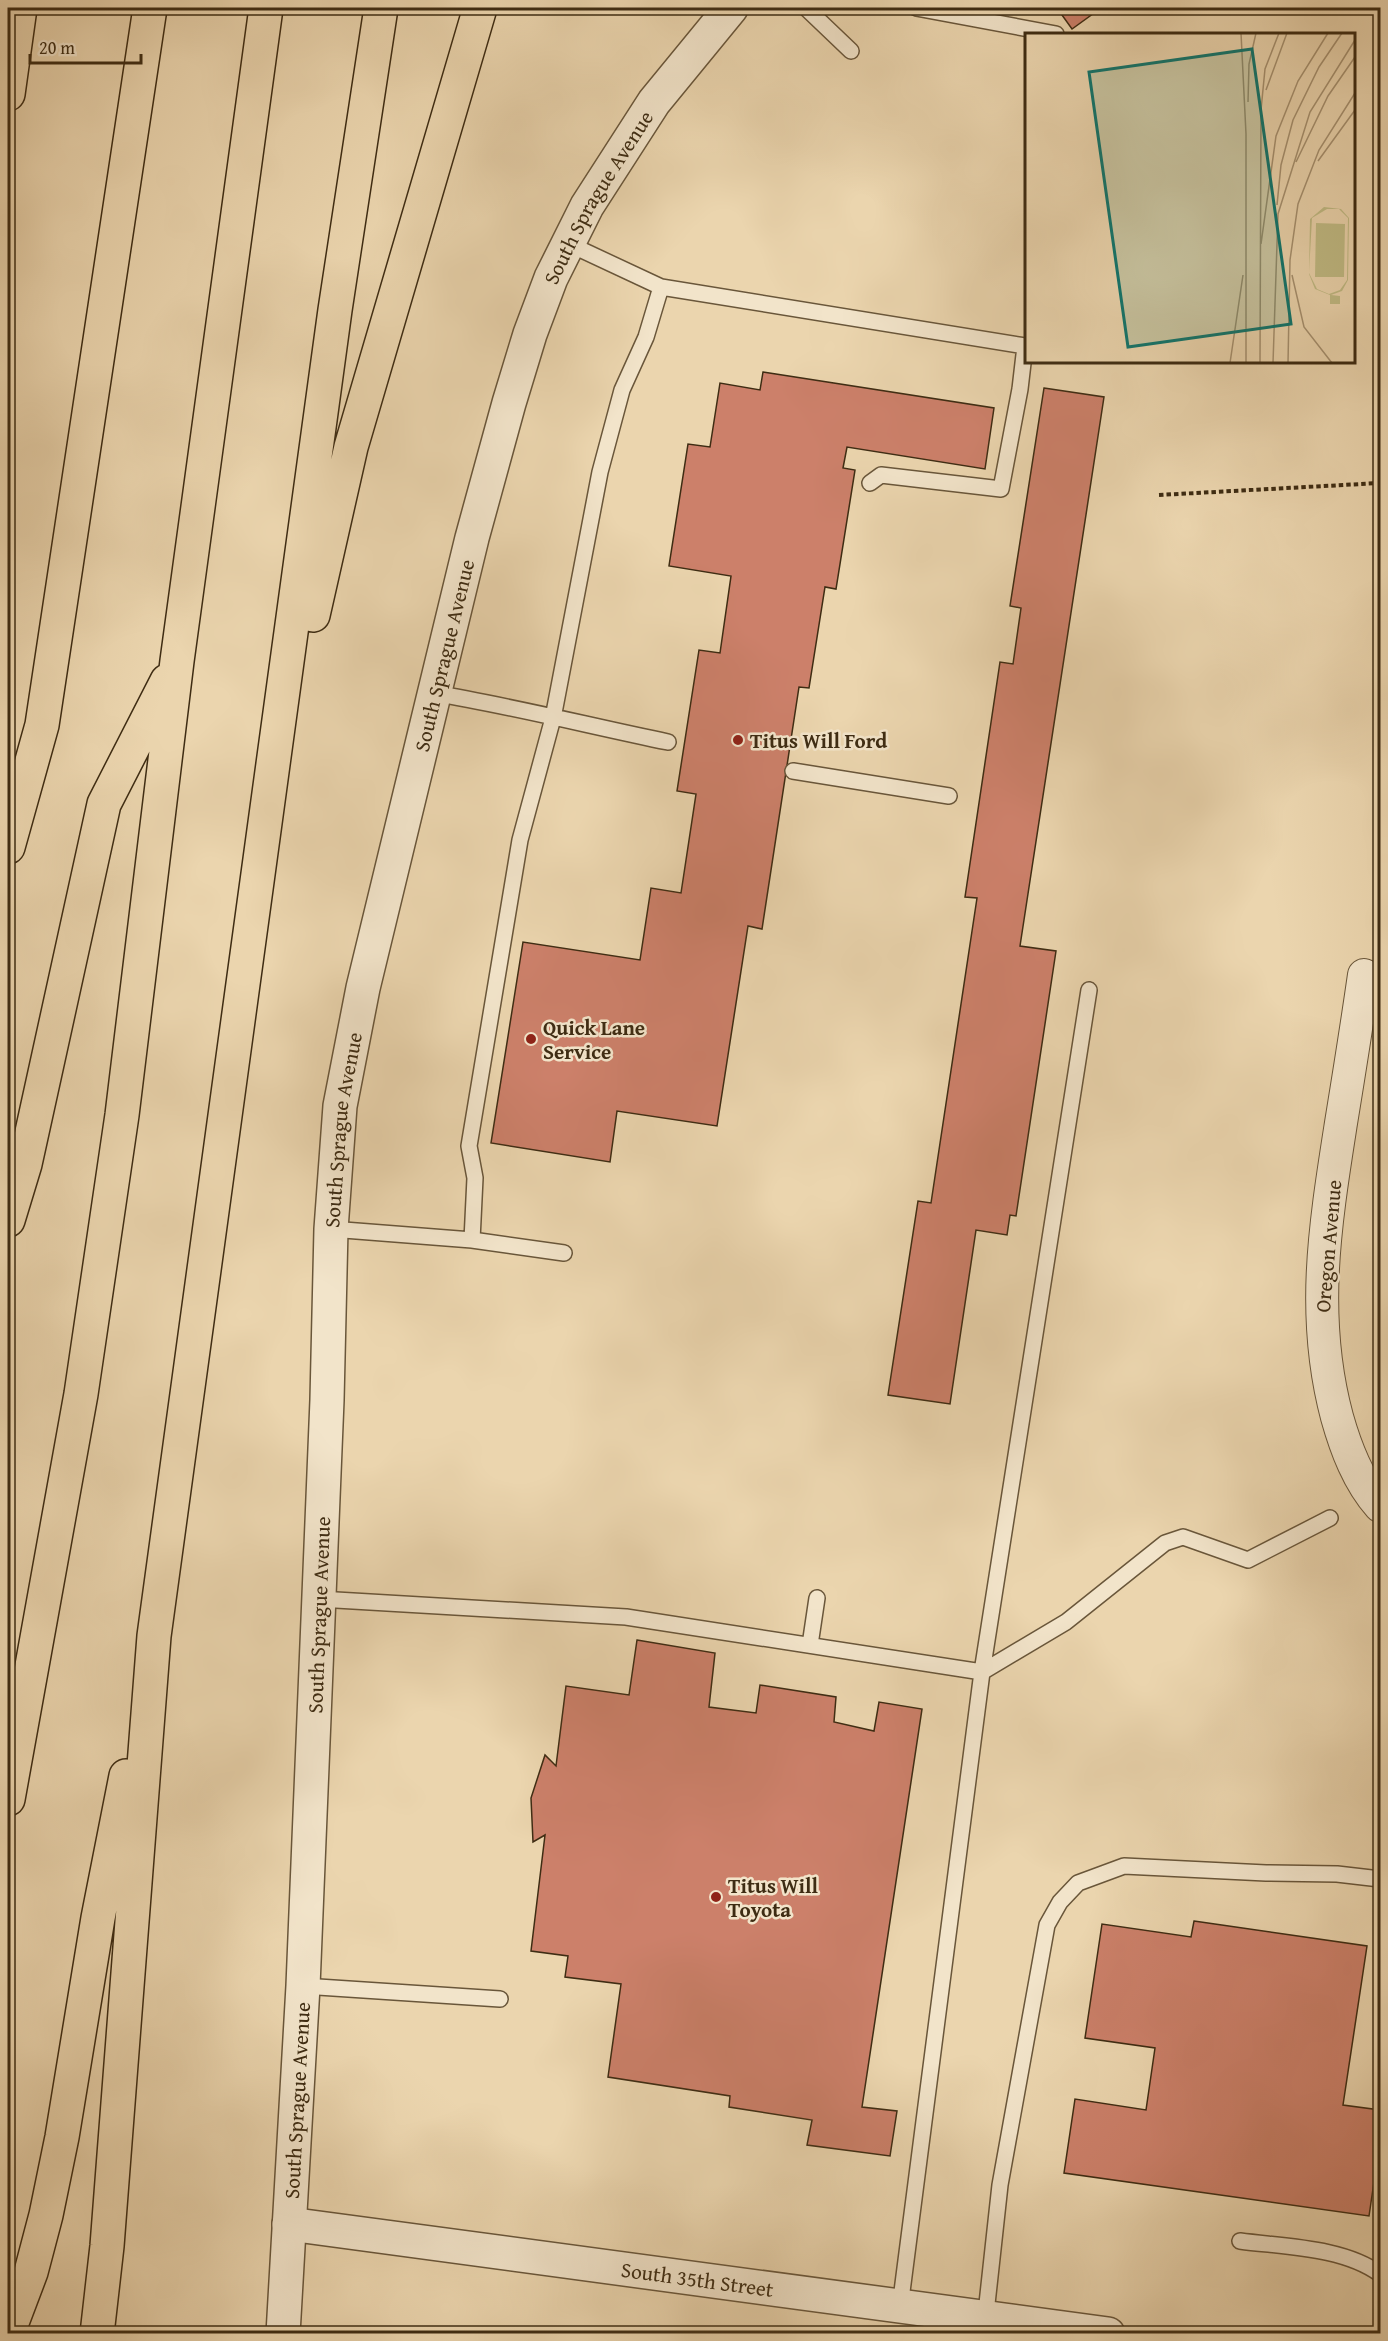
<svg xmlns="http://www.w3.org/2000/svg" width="1388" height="2341" font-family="'Gentium Book Plus',serif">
  <rect width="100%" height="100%" fill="#ebd5ae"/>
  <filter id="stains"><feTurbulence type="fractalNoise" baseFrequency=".00333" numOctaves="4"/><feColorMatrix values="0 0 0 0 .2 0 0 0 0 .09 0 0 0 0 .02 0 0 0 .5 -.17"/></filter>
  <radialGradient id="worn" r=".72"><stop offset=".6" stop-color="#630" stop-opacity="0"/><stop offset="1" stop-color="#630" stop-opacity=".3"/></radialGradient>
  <path fill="#cc806a" stroke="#3e2c13" stroke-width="1.5" d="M 1054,8 L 1101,8 L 1072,29 L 1057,8 Z
    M 763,372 L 994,408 L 985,469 L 847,447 L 843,468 L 855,470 L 836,589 L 825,587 L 809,688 L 799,687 L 762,929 L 748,926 L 717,1126 L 617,1111 L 610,1162 L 491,1143 L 523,942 L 640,960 L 651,888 L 681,893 L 696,794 L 677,791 L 699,650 L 720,653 L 731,576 L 669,566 L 688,444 L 710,447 L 720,383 L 760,390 Z
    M 1044,388 L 1104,397 L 1020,946 L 1056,951 L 1016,1216 L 1010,1215 L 1007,1235 L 976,1230 L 950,1404 L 888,1395 L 918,1201 L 931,1203 L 977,898 L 965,897 L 1000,662 L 1013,664 L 1021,608 L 1010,606 Z
    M 637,1640 L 715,1653 L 709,1707 L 756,1713 L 760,1685 L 836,1697 L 834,1722 L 874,1731 L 879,1702 L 922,1709 L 862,2107 L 897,2111 L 890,2156 L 807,2145 L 812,2120 L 729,2107 L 730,2096 L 608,2077 L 621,1984 L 565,1977 L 568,1956 L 531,1951 L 545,1835 L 533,1842 L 531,1798 L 545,1755 L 556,1766 L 566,1686 L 629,1695 Z
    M 1194,1921 L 1367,1946 L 1343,2105 L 1380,2110 L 1380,2141 L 1369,2216 L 1064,2173 L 1075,2099 L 1146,2110 L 1155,2048 L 1085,2038 L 1102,1924 L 1191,1937 Z"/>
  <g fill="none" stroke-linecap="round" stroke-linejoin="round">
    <defs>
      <path id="service" d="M 806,8 L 851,51
        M 916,8 L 1056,34
        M 569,244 L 661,287 L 1025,346 L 1020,389 L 1001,489 L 881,475 L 870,483
        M 433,693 C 512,706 590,726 668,742
        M 793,771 L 949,796
        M 331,1229 L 472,1240 L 564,1253
        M 472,1240 L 475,1178 L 469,1146 L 520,840 L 553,718 L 600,472 L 622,390 L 646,337 L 661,287
        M 319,1599 L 626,1617 L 982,1672 L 900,2307
        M 810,1645 L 817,1598
        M 982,1672 L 1089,990
        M 982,1672 L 1066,1622 L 1165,1543 L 1183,1537 L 1248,1560 L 1330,1518
        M 303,1986 L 500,1999
        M 1240,2241 C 1285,2247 1343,2247 1380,2274
        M 985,2322 L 1000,2185 L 1047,1925 L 1060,1902 L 1078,1883 L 1124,1866 L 1266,1873 L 1337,1874 L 1380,1879"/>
      <path id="minor" d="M 1364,975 C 1357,1024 1349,1074 1341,1123 C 1325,1225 1310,1316 1337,1417 C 1346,1449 1358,1481 1380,1506"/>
      <g id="tertiary">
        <path id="s1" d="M 289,2224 L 1108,2334"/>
        <path id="s2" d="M 283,2334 L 303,1986 L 327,1400 L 331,1229 L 340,1106 L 363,988 L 472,538 L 509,403 L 530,334 L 551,278 L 587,206 L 654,102 L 731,8"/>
      </g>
      <path id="motorway" d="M 8,94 L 20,8
        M 313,615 L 351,447 L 480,8
        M 8,847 L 42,725 L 150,8
        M 8,1220 L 25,1164 L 104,804 L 167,681
        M 8,1799 L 81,1394 L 122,1115 L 177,661 L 266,8
        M 8,2333 L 31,2272 L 46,2215 L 62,2137 L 98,1918 L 126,1776
        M 97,2334 L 107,2246 L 154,1636 L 335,310 L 381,8"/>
    </defs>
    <use href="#service" stroke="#69563a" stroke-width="18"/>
    <use href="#minor" stroke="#69563a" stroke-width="34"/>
    <use href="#tertiary" stroke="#69563a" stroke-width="36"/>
    <use href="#motorway" stroke="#3e2c13" stroke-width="36"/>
    <path stroke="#3e2c13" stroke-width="4" stroke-dasharray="4.5 3" stroke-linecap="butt" d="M 1159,495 L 1380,483"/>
    <use href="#service" stroke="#f2e4ca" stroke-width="15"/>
    <use href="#minor" stroke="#f2e4ca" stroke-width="32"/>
    <use href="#tertiary" stroke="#f2e4ca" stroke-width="33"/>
    <use href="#motorway" stroke="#ebd5ae" stroke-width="33"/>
  </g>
  <g fill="#8f2418" stroke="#f2e4ca" stroke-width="2">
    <circle cx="738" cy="740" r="6"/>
    <circle cx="531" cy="1039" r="6"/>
    <circle cx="716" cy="1897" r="6"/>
  </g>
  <g text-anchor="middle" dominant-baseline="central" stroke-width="5" stroke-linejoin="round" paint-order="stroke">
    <g font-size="21" fill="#3e2c13" stroke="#f2e4ca">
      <text stroke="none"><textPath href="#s2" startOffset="2178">South Sprague Avenue</textPath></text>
      <text stroke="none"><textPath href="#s2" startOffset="1692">South Sprague Avenue</textPath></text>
      <text stroke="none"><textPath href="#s2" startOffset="1206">South Sprague Avenue</textPath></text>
      <text transform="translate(1328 1246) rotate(-85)">Oregon Avenue</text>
      <text stroke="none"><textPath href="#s2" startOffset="720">South Sprague Avenue</textPath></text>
      <text stroke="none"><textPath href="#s2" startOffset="234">South Sprague Avenue</textPath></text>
      <text stroke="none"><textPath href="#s1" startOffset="412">South 35th Street</textPath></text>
    </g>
    <g font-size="21" font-weight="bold" fill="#3e2c13" stroke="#f2e4ca" text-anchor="start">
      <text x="750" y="740">Titus Will Ford</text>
      <text x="543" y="1027">Quick Lane<tspan x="543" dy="24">Service</tspan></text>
      <text x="728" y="1885">Titus Will<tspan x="728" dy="24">Toyota</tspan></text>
    </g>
  </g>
  <g transform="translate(1025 33)">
    <rect width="330" height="330" fill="#ebd5ae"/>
    <path d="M 299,174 L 316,176 L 324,185 L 323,247 L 317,258 L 306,262 L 315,263 L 315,271 L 305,271 L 305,262 L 290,256 L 284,241 L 285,186 ZM 302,176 L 314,176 L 323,185 L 322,247 L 315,257 L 304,261 L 292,256 L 284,240 L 287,185 ZM 291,190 L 320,191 L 319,244 L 290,244 Z" fill="#c0bb85" fill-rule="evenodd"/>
    <path fill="none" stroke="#a69170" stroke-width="1.5" d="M 216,0 L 221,101 L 221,330M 241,57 L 262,0M 223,69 L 224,31 L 231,0M 293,128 L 330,77M 271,129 L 303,63 L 330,24M 252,172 L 256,132 L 268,87 L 294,34 L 317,0M 236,211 L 251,103 L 273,48 L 303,0M 267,242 L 279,294 L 307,330M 205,330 L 218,242M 235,330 L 236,77 L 240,36 L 254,0M 248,330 L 253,181 L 285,79 L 330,7M 263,330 L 265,227 L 273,171 L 294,117 L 330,60"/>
    <path fill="#0f766e" fill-opacity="0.15" stroke="#0f766e" stroke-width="3" d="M 227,16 L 266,291 L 103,314 L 64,39 Z"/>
    <rect width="330" height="330" fill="none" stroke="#3e2c13" stroke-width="3"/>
  </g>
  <rect width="1388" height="2341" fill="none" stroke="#ebd5ae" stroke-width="30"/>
  <rect x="9" y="9" width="1370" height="2323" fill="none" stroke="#3e2c13" stroke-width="3"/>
  <rect x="15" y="15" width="1358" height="2311" fill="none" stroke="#3e2c13" stroke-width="1.5"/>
  <path d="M30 54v9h111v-9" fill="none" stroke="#3e2c13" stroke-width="3"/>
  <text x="39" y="54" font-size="18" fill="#3e2c13" stroke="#f2e4ca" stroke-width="4.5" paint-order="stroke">20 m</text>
  <rect width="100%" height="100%" filter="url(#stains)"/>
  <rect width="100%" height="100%" fill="url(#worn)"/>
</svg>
